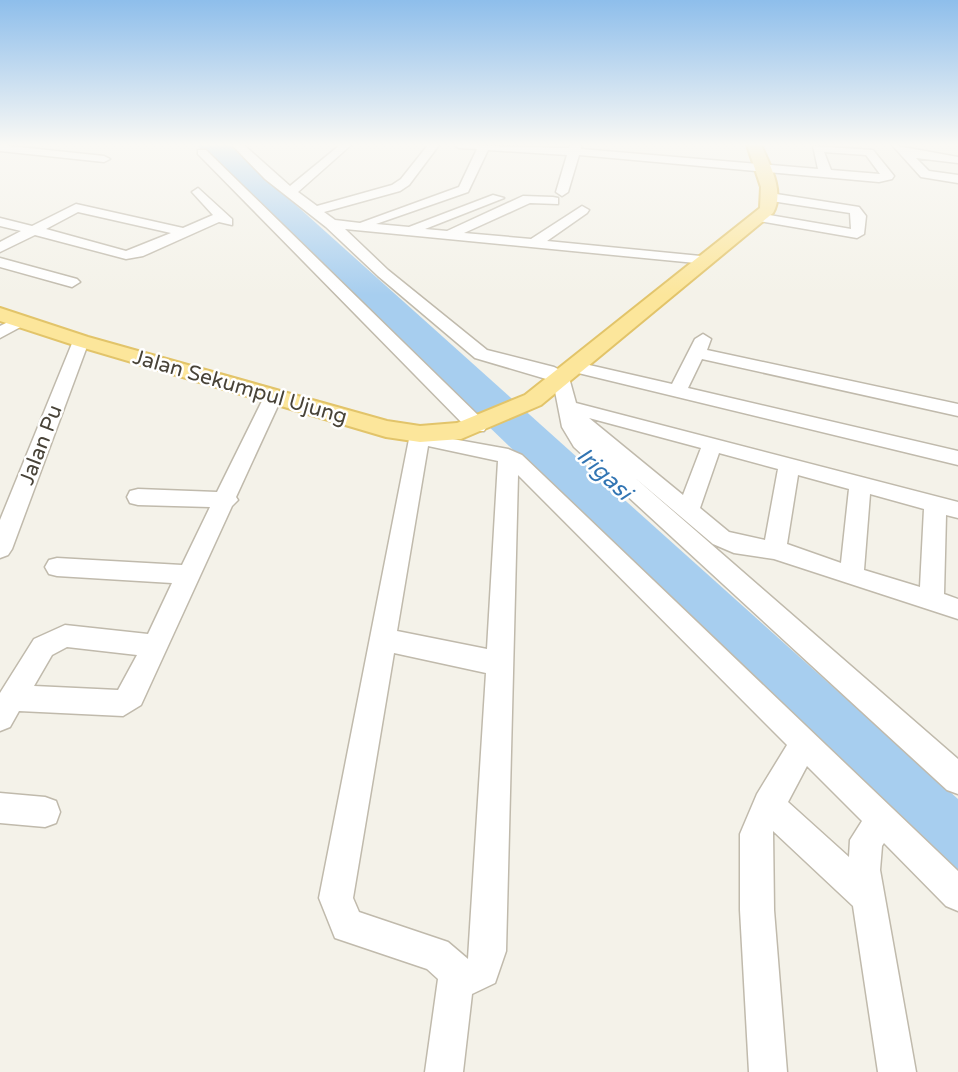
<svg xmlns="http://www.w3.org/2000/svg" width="958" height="1072" font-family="'Varela Round',sans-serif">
  <rect width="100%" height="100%" fill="#f4f2e9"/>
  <path fill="#a7ceef" d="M 197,145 L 229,145 L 958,799 L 958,879 Z"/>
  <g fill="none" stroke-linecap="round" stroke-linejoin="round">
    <defs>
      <path id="minor" d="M 0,145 L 104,156 L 110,159 L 104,162 L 0,151 Z
        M 232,145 L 244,145 L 290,186 L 340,145 L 351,145 L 298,192 L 317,206 L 392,185 L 401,179 L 428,145 L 439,145 L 409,185 L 400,191 L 324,212 L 335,220 L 360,223 L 459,187 L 477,149 L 459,148 L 454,145 L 569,148 L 571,145 L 581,145 L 581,149 L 818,169 L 813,146 L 873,150 L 894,176 L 892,179 L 879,182 L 579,155 L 568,192 L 562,196 L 556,192 L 567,155 L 488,150 L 468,192 L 376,224 L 409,227 L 493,195 L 504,198 L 425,229 L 447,231 L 523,196 L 553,197 L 558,198 L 558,204 L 530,203 L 464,233 L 531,239 L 582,206 L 589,210 L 587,213 L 547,241 L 711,257 L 713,260 L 706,264 L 345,229 L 388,270 L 487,350 L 554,367 L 568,374 L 576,403 L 958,502 L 958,518 L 946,515 L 944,594 L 958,599 L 958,619 L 774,559 L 734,553 L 713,544 L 634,477 L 958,759 L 958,794 L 947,790 L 574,447 L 562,427 L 553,381 L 475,358 L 378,276 L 326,227 L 265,179 ZM 824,152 L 866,155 L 880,174 L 831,170 ZM 589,418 L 701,448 L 683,495 ZM 719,453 L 778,469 L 765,540 L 729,532 L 700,508 ZM 798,475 L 849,489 L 841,563 L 787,544 ZM 870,494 L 924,509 L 920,587 L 864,570 Z
        M 892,145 L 958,157 L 958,163 L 916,158 L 929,171 L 958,175 L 958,183 L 921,177 Z
        M 198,150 L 206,150 L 484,421 L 487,426 L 484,431 L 470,431 L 198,154 Z
        M 198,188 L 232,219 L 232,225 L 219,222 L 143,256 L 126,259 L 35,235 L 0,252 L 0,242 L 21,231 L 0,226 L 0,218 L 32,226 L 76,204 L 183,228 L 213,215 L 192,192 ZM 78,212 L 171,233 L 126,251 L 46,229 Z
        M 770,193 L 859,207 L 866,216 L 864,234 L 857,238 L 753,220 L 751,217 L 758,213 L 851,229 L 850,213 L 765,200 L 765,194 Z
        M 0,258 L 77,279 L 80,282 L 72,287 L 0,267 Z
        M 20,316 L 28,321 L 26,324 L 0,338 L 0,326 Z
        M 703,334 L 711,339 L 707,350 L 958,404 L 958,416 L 702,359 L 688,388 L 958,451 L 958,465 L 570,371 L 567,367 L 576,362 L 672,384 L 695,339 Z
        M 81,336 L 89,341 L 12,549 L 8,555 L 0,558 L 0,520 L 73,341 Z
        M 273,391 L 282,397 L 236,497 L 238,500 L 232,506 L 141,705 L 123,716 L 19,711 L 10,727 L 0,731 L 0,693 L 34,639 L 65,625 L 148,634 L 172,583 L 57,576 L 49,574 L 45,567 L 49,560 L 57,558 L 182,565 L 210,507 L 138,505 L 130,503 L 127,497 L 130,491 L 138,489 L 217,492 L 264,397 ZM 67,647 L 137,655 L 118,690 L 34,686 L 52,655 Z
        M 425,427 L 447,438 L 508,449 L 522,455 L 958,871 L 958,911 L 946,906 L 884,843 L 882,846 L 880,870 L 916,1072 L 878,1072 L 853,906 L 773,831 L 774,910 L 787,1072 L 749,1072 L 740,910 L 740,834 L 757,794 L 787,745 L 518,475 L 506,951 L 495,983 L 472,994 L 463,1072 L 425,1072 L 438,979 L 427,969 L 335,938 L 319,898 L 410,434 L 413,429 ZM 428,446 L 498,461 L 487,649 L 397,631 ZM 394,653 L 486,673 L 468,959 L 448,942 L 359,912 L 353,898 ZM 807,766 L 862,821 L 850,840 L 849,857 L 788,802 Z
        M 0,793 L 45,797 L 56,801 L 60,812 L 56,823 L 45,827 L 0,823 Z"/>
      <path id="major" d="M 747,145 L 761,145 C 770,165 785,192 773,213 L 541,405 L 461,439 L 420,442 L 386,437 L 74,345 L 0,321 L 0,308 L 88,337 L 387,421 L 420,426 L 457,423 L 525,395 L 760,208 L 761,187 Z"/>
    </defs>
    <use href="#minor" stroke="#c0baac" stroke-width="3"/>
    <use href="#major" stroke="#e2c46a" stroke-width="4"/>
    <use href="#minor" fill="#fff" fill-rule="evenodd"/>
    <use href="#major" fill="#fce69b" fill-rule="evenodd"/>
  </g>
  <linearGradient id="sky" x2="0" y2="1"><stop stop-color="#8ebeeb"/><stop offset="0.49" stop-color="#faf9f5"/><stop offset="1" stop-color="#faf9f5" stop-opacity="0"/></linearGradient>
  <rect width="958" height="295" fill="url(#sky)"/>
  <g text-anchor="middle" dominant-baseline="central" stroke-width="5" stroke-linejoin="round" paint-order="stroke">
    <g font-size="21" fill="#484338" stroke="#fff">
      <text transform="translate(240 387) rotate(16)">Jalan Sekumpul Ujung</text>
      <text transform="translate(41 445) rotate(-69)">Jalan Pu</text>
    </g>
    <g font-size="23" font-style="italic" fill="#3275b3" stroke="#fff">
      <text transform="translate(604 474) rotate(43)">Irigasi</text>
    </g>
  </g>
</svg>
